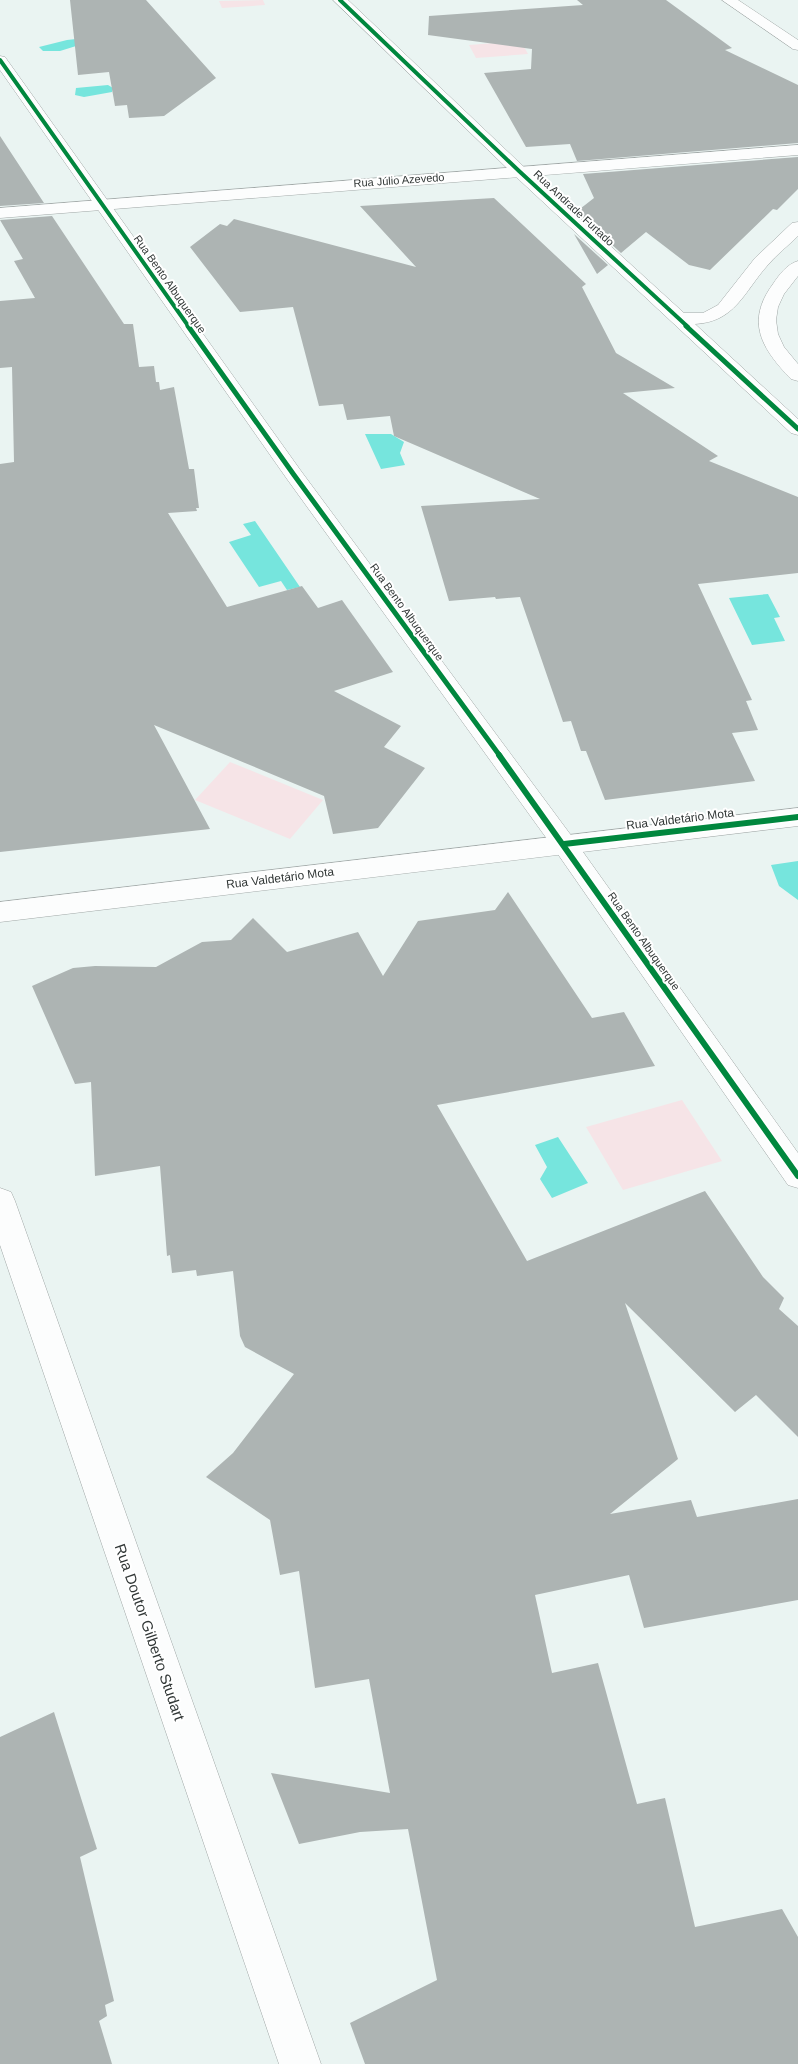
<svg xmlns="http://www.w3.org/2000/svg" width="798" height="2064" font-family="Helvetica,sans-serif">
  <rect width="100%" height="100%" fill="#eaf4f2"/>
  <path fill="#f6e4e7" d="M 263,0 L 265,5 L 222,8 L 219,1 Z
    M 521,41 L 528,54 L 476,58 L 469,45 Z
    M 230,762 L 323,800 L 290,839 L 195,800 Z
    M 682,1100 L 722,1161 L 623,1190 L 586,1127 Z"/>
  <path fill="#76e5dd" d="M 85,38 L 89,42 L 60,51 L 43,51 L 39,47 L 67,40 Z
    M 108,85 L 113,88 L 112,92 L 84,97 L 75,95 L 76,88 Z
    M 365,434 L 391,434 L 404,442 L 400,453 L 405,465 L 381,469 Z
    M 255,521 L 300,587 L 287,590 L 281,581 L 259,587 L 229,542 L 251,535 L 243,524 Z
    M 768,594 L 780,617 L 774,618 L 785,641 L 752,645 L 729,598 Z
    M 798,861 L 798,900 L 779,886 L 771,865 Z
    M 558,1137 L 588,1183 L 552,1198 L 540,1179 L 547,1167 L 535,1145 Z"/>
  <path fill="#adb4b3" d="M 70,0 L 146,0 L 216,78 L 164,116 L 129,118 L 127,105 L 115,106 L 109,72 L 78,75 Z
    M 577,0 L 666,0 L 732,48 L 725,50 L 798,85 L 798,143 L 577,161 L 570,144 L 526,147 L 484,73 L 531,69 L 532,49 L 428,35 L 429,16 L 583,5 Z
    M 0,136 L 44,203 L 0,206 Z
    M 798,157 L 798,189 L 777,210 L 773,209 L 710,270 L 689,265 L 646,232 L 621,253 L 576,212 L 594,198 L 583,174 Z
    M 494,198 L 586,284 L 582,287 L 616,353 L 675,388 L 623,393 L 718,456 L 709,461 L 798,497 L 798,573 L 698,584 L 752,700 L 746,701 L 758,730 L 732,733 L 755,781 L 605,800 L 586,751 L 581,751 L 571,721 L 563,722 L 520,597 L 496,599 L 495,597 L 449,601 L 421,506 L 540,499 L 394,436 L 390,416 L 347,420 L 343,404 L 319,406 L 293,307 L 240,312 L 190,247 L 220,224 L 227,226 L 234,219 L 416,267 L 360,206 Z
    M 52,216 L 124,324 L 133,324 L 139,367 L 154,366 L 156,382 L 159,382 L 160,390 L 174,387 L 189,469 L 194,469 L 199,508 L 196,508 L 197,511 L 168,513 L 227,607 L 302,586 L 318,608 L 342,600 L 393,672 L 334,691 L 401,726 L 384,747 L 425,768 L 378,828 L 333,834 L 324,796 L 154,725 L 210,829 L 0,852 L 0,464 L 14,462 L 12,367 L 0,368 L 0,301 L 35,298 L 14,261 L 23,259 L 0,220 Z
    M 574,234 L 608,265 L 597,274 Z
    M 508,892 L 592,1018 L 624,1012 L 655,1066 L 437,1105 L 527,1261 L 705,1191 L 763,1277 L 784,1298 L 779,1309 L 798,1326 L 798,1437 L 756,1395 L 735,1412 L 625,1303 L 678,1459 L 610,1514 L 691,1500 L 697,1517 L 798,1499 L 798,1600 L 644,1628 L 629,1575 L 535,1595 L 552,1673 L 598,1663 L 637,1804 L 665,1798 L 695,1927 L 782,1909 L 798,1937 L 798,2064 L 365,2064 L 350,2023 L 437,1980 L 408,1829 L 360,1832 L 299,1844 L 271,1773 L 390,1793 L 369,1679 L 315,1688 L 299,1571 L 280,1575 L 270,1520 L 206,1477 L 233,1453 L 294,1374 L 245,1347 L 240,1336 L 233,1271 L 197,1276 L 196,1270 L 172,1273 L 170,1255 L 167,1256 L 160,1166 L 95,1176 L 91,1082 L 75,1084 L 32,986 L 73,968 L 95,966 L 156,967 L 202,942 L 231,940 L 253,918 L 287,952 L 358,932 L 383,976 L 418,921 L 495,910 Z
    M 54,1712 L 97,1849 L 80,1857 L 114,2001 L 105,2005 L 107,2016 L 99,2021 L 112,2064 L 0,2064 L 0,1737 Z"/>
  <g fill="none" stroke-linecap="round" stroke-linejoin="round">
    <defs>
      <path id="street" d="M 798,145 L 798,155 L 0,218 L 0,208 Z
        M 798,808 L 798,826 L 0,922 L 0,902 Z
        M 0,1188 L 11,1192 L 15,1201 L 321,2064 L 279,2064 L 0,1245 Z"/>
      <path id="secondary" d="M 0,56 L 5,57 L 301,471 L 573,838 L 798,1153 L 798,1188 L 788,1185 L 555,850 L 287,479 L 0,70 Z"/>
      <path id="primary" d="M 333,0 L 348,0 L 525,168 L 684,313 L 703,313 L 718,305 L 755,258 L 792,223 L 798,222 L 798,236 C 788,246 776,255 767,266 C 744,292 735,322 695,324 L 798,419 L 798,435 L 791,433 L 513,174 Z
        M 722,0 L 738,0 L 798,40 L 798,50 L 793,49 Z
        M 798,261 L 798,276 L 784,294 L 778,307 L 776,320 L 778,334 L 784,347 L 798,364 L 798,381 L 791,379 C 762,349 745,322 773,284 C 779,275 787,264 798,261 Z"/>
    </defs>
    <use href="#street" stroke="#a0a7a6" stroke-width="1"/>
    <use href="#secondary" stroke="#a0a7a6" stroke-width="1"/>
    <use href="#primary" stroke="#a0a7a6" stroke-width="1"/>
    <use href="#street" fill="#fcfdfd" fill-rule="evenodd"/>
    <use href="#secondary" fill="#fcfdfd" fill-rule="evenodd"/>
    <use href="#primary" fill="#fcfdfd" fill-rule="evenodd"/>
    <defs>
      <path id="cycleway-far2" d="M 340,0 L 519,171 L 688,327
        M 0,60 L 189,327"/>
      <path id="cycleway-far1" d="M 188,326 L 294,475 L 500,756
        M 686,326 L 798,429"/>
      <path id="cycleway" d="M 499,755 L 798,1176
        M 564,844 L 798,817"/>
    </defs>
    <use href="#cycleway-far2" stroke="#fff" stroke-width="5.5"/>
    <use href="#cycleway-far1" stroke="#fff" stroke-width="8"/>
    <use href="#cycleway" stroke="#fff" stroke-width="9"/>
    <use href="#cycleway-far2" stroke="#00873e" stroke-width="4"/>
    <use href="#cycleway-far1" stroke="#00873e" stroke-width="5"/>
    <use href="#cycleway" stroke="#00873e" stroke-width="6"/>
  </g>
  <g text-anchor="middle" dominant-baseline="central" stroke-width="4" stroke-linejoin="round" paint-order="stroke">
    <g font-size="11" fill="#313736" stroke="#fff">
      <text transform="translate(399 180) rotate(-4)">Rua Júlio Azevedo</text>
      <text transform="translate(574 208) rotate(43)">Rua Andrade Furtado</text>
      <text transform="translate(170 284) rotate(55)">Rua Bento Albuquerque</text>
      <text transform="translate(407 612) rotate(54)">Rua Bento Albuquerque</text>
      <text transform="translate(644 941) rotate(55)">Rua Bento Albuquerque</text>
    </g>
    <g font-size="12" fill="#313736" stroke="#fff">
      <text transform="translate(680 819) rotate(-7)">Rua Valdetário Mota</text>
      <text transform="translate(280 878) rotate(-7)">Rua Valdetário Mota</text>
    </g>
    <g font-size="15" fill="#313736" stroke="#fff">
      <text transform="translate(150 1632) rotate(71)">Rua Doutor Gilberto Studart</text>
    </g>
  </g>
</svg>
